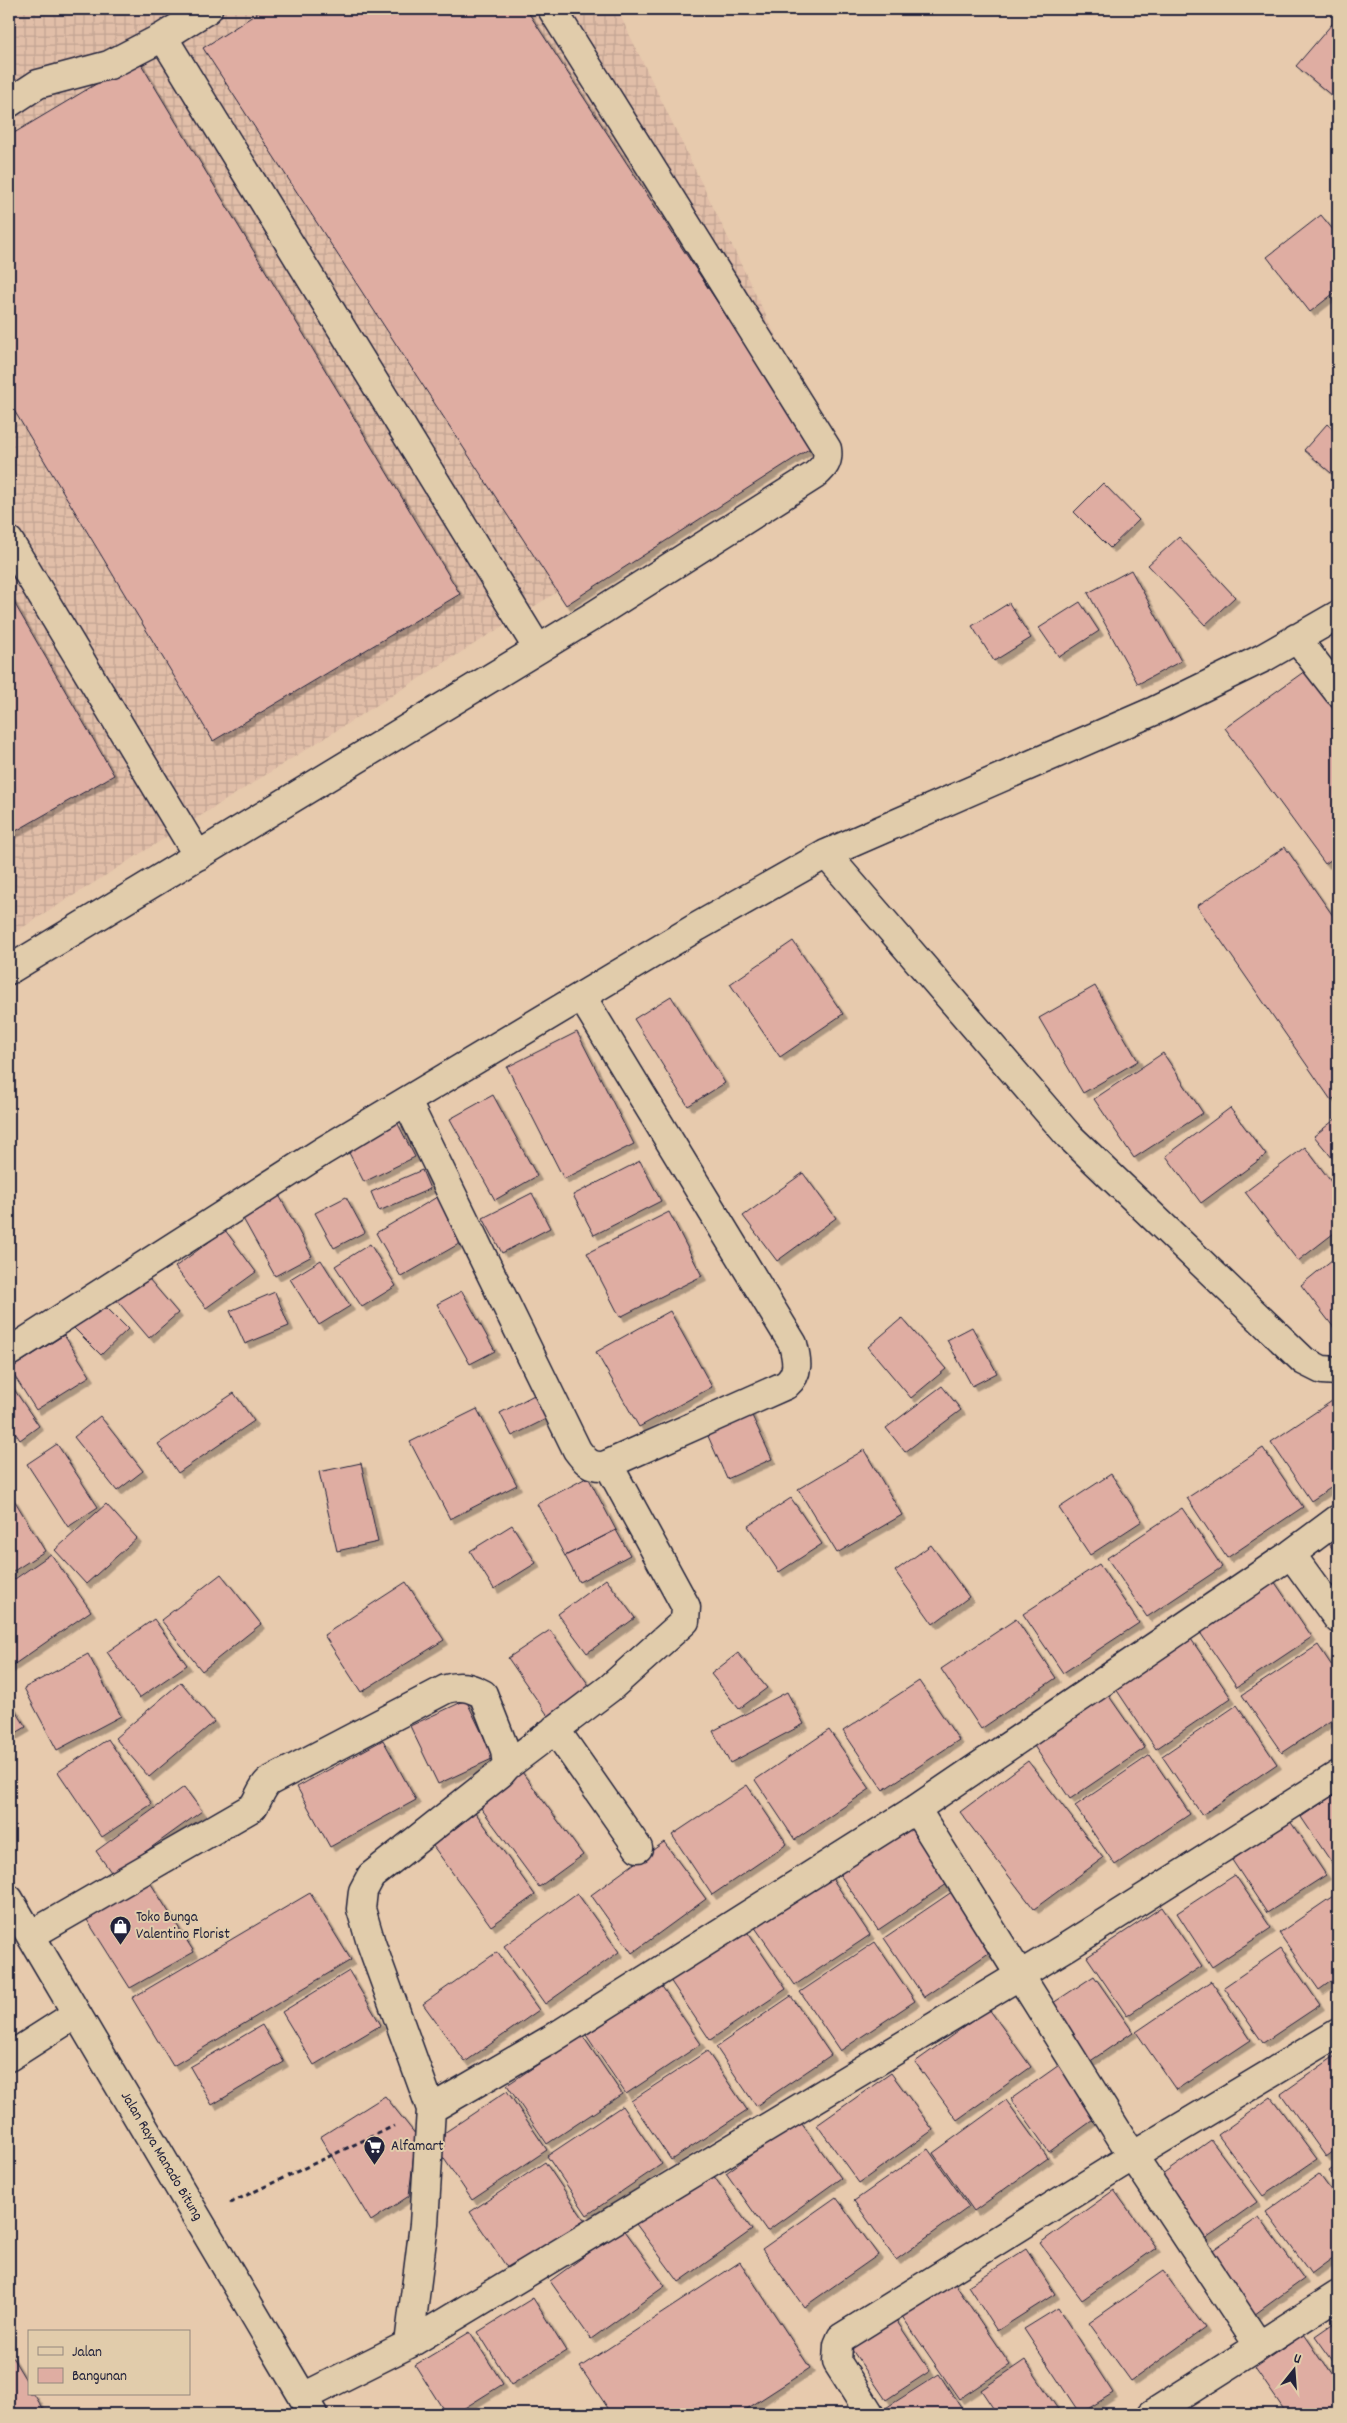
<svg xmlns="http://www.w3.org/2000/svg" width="1347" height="2423" font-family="Dekko,sans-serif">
  <defs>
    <pattern id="industrial-grid" width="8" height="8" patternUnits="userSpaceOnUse" patternTransform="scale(1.25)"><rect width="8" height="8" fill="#e1bea8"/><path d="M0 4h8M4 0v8" fill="none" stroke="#c1a392"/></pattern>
    <filter id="shadow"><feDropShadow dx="4.5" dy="4.5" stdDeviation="0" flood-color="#0004"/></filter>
  </defs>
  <rect width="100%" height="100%" fill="#e7caad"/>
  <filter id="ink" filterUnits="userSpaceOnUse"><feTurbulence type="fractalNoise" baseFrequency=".02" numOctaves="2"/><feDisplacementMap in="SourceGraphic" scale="10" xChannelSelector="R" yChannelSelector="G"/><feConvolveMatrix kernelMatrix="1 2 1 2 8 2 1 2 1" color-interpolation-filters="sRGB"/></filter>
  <g filter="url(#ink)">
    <path fill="url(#industrial-grid)" d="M 9,9 L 617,9 L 820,427 L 9,936 Z"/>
    <path fill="#dfada2" stroke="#22223b" filter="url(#shadow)" d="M 264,9 L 526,9 L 812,447 L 566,605 L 203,48 Z
      M 1338,17 L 1338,89 L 1332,96 L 1296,66 Z
      M 138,59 L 460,594 L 213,741 L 9,402 L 9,136 Z
      M 1321,215 L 1338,236 L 1338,290 L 1310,312 L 1267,257 Z
      M 1327,424 L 1338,434 L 1338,479 L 1304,450 Z
      M 1103,483 L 1139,520 L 1110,548 L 1074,512 Z
      M 1179,537 L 1235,597 L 1205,625 L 1148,565 Z
      M 1131,570 L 1181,661 L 1138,684 L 1088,593 Z
      M 9,594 L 114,775 L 9,835 Z
      M 1080,602 L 1099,631 L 1059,657 L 1039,628 Z
      M 1009,603 L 1031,638 L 994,661 L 972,626 Z
      M 1305,671 L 1338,716 L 1338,855 L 1325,864 L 1225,728 Z
      M 1285,847 L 1338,923 L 1338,1096 L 1331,1100 L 1197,906 Z
      M 793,941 L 843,1014 L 780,1057 L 730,984 Z
      M 1095,986 L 1138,1061 L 1083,1093 L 1039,1018 Z
      M 671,996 L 725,1083 L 688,1106 L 634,1019 Z
      M 577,1032 L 634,1144 L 564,1179 L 507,1067 Z
      M 1163,1053 L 1203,1113 L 1134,1158 L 1094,1099 Z
      M 493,1095 L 537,1176 L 495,1200 L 450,1119 Z
      M 1230,1108 L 1266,1155 L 1201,1203 L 1166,1156 Z
      M 1338,1117 L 1338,1165 L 1314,1136 Z
      M 397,1122 L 415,1157 L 364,1182 L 346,1147 Z
      M 1305,1147 L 1338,1191 L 1338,1230 L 1298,1261 L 1245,1192 Z
      M 640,1161 L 661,1201 L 594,1235 L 573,1195 Z
      M 422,1170 L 430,1189 L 379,1211 L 371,1192 Z
      M 803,1173 L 836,1218 L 777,1261 L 743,1216 Z
      M 532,1193 L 550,1228 L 502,1253 L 483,1218 Z
      M 279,1195 L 312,1256 L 275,1276 L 241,1215 Z
      M 346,1197 L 365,1232 L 334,1248 L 315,1213 Z
      M 437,1197 L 464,1241 L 401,1277 L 376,1233 Z
      M 669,1212 L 702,1276 L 620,1317 L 587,1253 Z
      M 225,1230 L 256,1272 L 206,1308 L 175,1267 Z
      M 370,1244 L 396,1286 L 362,1307 L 335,1266 Z
      M 1338,1255 L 1338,1333 L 1301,1285 Z
      M 321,1260 L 350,1306 L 319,1325 L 290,1279 Z
      M 143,1272 L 178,1313 L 149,1338 L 114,1297 Z
      M 462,1291 L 495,1351 L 470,1364 L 437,1304 Z
      M 275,1292 L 289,1326 L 245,1344 L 230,1311 Z
      M 98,1299 L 128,1329 L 101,1355 L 70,1324 Z
      M 670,1311 L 712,1387 L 639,1427 L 596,1352 Z
      M 902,1318 L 946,1369 L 911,1398 L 868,1347 Z
      M 972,1327 L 997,1373 L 972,1386 L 947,1340 Z
      M 64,1335 L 90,1376 L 36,1410 L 10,1369 Z
      M 9,1382 L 39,1426 L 20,1440 L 9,1424 Z
      M 942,1386 L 961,1410 L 905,1452 L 886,1428 Z
      M 234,1393 L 254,1421 L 178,1473 L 158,1444 Z
      M 536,1394 L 548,1418 L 512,1436 L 500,1413 Z
      M 1338,1397 L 1338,1483 L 1311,1501 L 1271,1442 Z
      M 748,1407 L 772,1459 L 727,1479 L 704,1427 Z
      M 477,1409 L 517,1485 L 450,1519 L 410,1442 Z
      M 100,1416 L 143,1471 L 117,1491 L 74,1437 Z
      M 57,1444 L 98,1507 L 68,1527 L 27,1464 Z
      M 1263,1448 L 1303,1507 L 1227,1558 L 1187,1498 Z
      M 864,1450 L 902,1515 L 837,1553 L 798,1489 Z
      M 361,1463 L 378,1542 L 337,1551 L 319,1472 Z
      M 1111,1474 L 1142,1521 L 1090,1555 L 1059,1508 Z
      M 588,1477 L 616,1530 L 565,1556 L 537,1504 Z
      M 13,1498 L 45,1551 L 9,1574 L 9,1500 Z
      M 791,1498 L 822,1544 L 779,1572 L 748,1526 Z
      M 106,1504 L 137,1538 L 86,1584 L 55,1550 Z
      M 1182,1508 L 1222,1567 L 1147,1617 L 1107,1558 Z
      M 512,1525 L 536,1563 L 494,1589 L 470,1551 Z
      M 616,1530 L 630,1555 L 579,1582 L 565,1556 Z
      M 1338,1535 L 1338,1557 L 1328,1542 Z
      M 931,1545 L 969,1597 L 933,1624 L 895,1571 Z
      M 51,1554 L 91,1611 L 9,1668 L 9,1583 Z
      M 1099,1564 L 1139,1623 L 1063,1673 L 1023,1614 Z
      M 221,1574 L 261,1624 L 202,1671 L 161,1620 Z
      M 1272,1578 L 1312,1637 L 1237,1687 L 1197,1628 Z
      M 606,1579 L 635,1618 L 587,1653 L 558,1614 Z
      M 406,1582 L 444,1640 L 361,1692 L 324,1635 Z
      M 154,1619 L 187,1665 L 139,1698 L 107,1652 Z
      M 1016,1619 L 1056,1678 L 981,1729 L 941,1669 Z
      M 550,1630 L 593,1691 L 551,1720 L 508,1658 Z
      M 1191,1639 L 1231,1698 L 1156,1749 L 1116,1689 Z
      M 1318,1645 L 1338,1675 L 1338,1716 L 1282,1753 L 1242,1695 Z
      M 738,1653 L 767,1688 L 739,1709 L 711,1674 Z
      M 88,1654 L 121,1716 L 57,1750 L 24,1688 Z
      M 919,1681 L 959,1740 L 883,1790 L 843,1731 Z
      M 181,1682 L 214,1722 L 149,1777 L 115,1738 Z
      M 1104,1689 L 1145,1748 L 1070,1799 L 1030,1740 Z
      M 787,1692 L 804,1724 L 730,1763 L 713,1731 Z
      M 9,1700 L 26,1727 L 9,1737 Z
      M 466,1700 L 494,1758 L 438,1784 L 410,1726 Z
      M 1237,1705 L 1277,1764 L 1202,1815 L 1162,1756 Z
      M 829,1730 L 870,1789 L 795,1840 L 755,1780 Z
      M 108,1739 L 152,1804 L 102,1837 L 58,1772 Z
      M 383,1740 L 416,1800 L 330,1847 L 297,1787 Z
      M 1150,1755 L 1190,1814 L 1115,1865 L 1075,1806 Z
      M 1028,1761 L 1103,1858 L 1034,1909 L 960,1812 Z
      M 519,1768 L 583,1855 L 539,1887 L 475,1800 Z
      M 747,1785 L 787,1844 L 712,1895 L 672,1835 Z
      M 184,1787 L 202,1811 L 113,1875 L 96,1851 Z
      M 1338,1792 L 1338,1872 L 1301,1817 Z
      M 472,1808 L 535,1895 L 491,1926 L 428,1839 Z
      M 913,1821 L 953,1880 L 878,1930 L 838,1872 Z
      M 1290,1821 L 1326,1875 L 1267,1913 L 1232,1860 Z
      M 664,1842 L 706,1899 L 632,1953 L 591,1895 Z
      M 830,1875 L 870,1935 L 795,1985 L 754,1926 Z
      M 1235,1875 L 1271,1928 L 1212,1967 L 1177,1913 Z
      M 146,1876 L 194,1952 L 130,1988 L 82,1912 Z
      M 959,1887 L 999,1946 L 924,1997 L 884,1938 Z
      M 310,1893 L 351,1960 L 173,2066 L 132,1998 Z
      M 577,1893 L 619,1952 L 545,2004 L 504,1946 Z
      M 1336,1894 L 1338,1898 L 1338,1976 L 1319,1990 L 1279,1933 Z
      M 1162,1907 L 1202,1966 L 1127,2016 L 1087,1957 Z
      M 746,1930 L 786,1989 L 710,2040 L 670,1980 Z
      M 875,1942 L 915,2001 L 840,2051 L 800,1992 Z
      M 1281,1948 L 1320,2005 L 1263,2043 L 1224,1987 Z
      M 497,1952 L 539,2010 L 465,2062 L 423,2004 Z
      M 349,1971 L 381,2025 L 314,2065 L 282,2012 Z
      M 1094,1976 L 1133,2032 L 1089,2062 L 1050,2005 Z
      M 1211,1981 L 1251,2040 L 1176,2090 L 1136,2032 Z
      M 661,1985 L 701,2044 L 626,2094 L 586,2035 Z
      M 791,1996 L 831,2055 L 756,2106 L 716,2047 Z
      M 989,2009 L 1031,2067 L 957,2120 L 915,2062 Z
      M 262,2025 L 284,2062 L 212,2105 L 190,2067 Z
      M 582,2035 L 622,2094 L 547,2144 L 507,2085 Z
      M 707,2051 L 747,2110 L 671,2160 L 631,2101 Z
      M 1335,2056 L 1338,2061 L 1338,2148 L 1326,2157 L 1281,2094 Z
      M 1062,2063 L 1100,2115 L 1049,2152 L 1011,2099 Z
      M 891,2073 L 933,2130 L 859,2183 L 817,2125 Z
      M 507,2091 L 547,2150 L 472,2200 L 432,2141 Z
      M 385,2096 L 416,2135 L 409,2196 L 371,2221 L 320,2137 Z
      M 1271,2097 L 1317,2159 L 1263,2196 L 1218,2135 Z
      M 1006,2100 L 1048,2158 L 974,2211 L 933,2153 Z
      M 622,2106 L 662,2164 L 587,2215 L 547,2156 Z
      M 799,2120 L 841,2178 L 767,2231 L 726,2173 Z
      M 1211,2140 L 1257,2202 L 1203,2240 L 1158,2178 Z
      M 928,2149 L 969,2207 L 896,2260 L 854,2201 Z
      M 545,2162 L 585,2221 L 510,2272 L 470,2212 Z
      M 1338,2165 L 1338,2184 L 1329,2171 Z
      M 710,2171 L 752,2230 L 679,2282 L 636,2224 Z
      M 1319,2174 L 1338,2200 L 1338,2254 L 1311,2274 L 1266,2212 Z
      M 1114,2190 L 1156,2248 L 1082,2300 L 1040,2243 Z
      M 836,2197 L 878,2255 L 804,2307 L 762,2249 Z
      M 1259,2217 L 1304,2279 L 1251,2317 L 1206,2255 Z
      M 623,2228 L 665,2286 L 591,2339 L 550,2281 Z
      M 1026,2249 L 1055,2294 L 997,2331 L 968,2286 Z
      M 740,2262 L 810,2368 L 739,2414 L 612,2414 L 580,2367 Z
      M 1163,2271 L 1205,2328 L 1131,2381 L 1089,2323 Z
      M 951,2278 L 1010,2365 L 959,2399 L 899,2312 Z
      M 533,2298 L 566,2351 L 511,2385 L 478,2332 Z
      M 1058,2308 L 1113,2393 L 1080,2414 L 1024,2329 Z
      M 892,2314 L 930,2371 L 886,2400 L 848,2344 Z
      M 1338,2320 L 1338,2368 L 1315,2336 Z
      M 470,2332 L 503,2384 L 455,2414 L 446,2414 L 415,2365 Z
      M 1304,2334 L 1338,2384 L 1338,2414 L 1287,2414 L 1255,2368 Z
      M 9,2352 L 29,2385 L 29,2394 L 34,2394 L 46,2414 L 9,2414 Z
      M 1025,2360 L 1061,2414 L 997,2414 L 981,2390 Z
      M 939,2374 L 965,2414 L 883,2414 L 881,2411 Z
      M 1181,2402 L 1190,2414 L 1165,2414 Z"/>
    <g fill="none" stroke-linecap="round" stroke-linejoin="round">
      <defs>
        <path id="minor" d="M 208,9 L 163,37 L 538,649
          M 9,103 L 38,84 L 109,65 L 163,37
          M 9,541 L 198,856
          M 1296,638 L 1338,692
          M 826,854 L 1069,1136 L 1304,1361 L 1322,1370 L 1338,1371
          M 9,970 L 596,614 L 815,475 C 824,467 829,462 827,449 L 552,9
          M 407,1102 L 577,1450 C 585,1461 590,1467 604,1466 L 786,1385 C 800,1373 797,1360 793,1344 L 582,997
          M 9,1352 L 323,1151 L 697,927 L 826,854 L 1154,711 L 1263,658 L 1338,615
          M 1291,1554 L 1338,1619
          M 555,1729 L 638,1848
          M 507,1766 L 610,1688 L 685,1621 L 686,1607 L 608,1464
          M 916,1809 L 1124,2142 L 1259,2346 L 1338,2295
          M 31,1935 L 253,1807 C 259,1798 261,1789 268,1782 L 446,1689 C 461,1685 469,1687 483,1694 L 505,1750 L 507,1766 L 501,1773 L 371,1876 L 363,1891 L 361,1909 L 371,1943 L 431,2109 L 424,2224 L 409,2344
          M 9,2057 L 76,2014
          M 431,2109 L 550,2040 L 916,1809 L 1291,1554 L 1338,1519
          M 303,2397 L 409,2344 L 1068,1946 L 1338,1775
          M 870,2414 L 837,2362 L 838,2345 L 841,2338 L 1133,2156 L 1338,2033
          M 1152,2414 L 1259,2346"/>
        <g id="highway">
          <path id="s1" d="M 9,1899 L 313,2414"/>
        </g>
      </defs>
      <use href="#minor" stroke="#22223b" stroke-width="31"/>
      <use href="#highway" stroke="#22223b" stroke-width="31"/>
      <path stroke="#22223b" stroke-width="3" stroke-dasharray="5 4" stroke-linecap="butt" d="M 230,2203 L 394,2126"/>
      <use href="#minor" stroke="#e1ccab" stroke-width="28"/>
      <use href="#highway" stroke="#e1ccab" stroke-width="28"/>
    </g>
  </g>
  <defs>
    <symbol id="shop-pin" viewBox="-11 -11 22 30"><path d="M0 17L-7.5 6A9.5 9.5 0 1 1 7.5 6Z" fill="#22223b" stroke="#e1ccab"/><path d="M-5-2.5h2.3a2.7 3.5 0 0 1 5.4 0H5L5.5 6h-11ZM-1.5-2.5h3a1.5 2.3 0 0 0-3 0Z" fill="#fff"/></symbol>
    <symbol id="supermarket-pin" viewBox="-11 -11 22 30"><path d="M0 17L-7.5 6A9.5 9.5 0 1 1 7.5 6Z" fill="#22223b" stroke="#e1ccab"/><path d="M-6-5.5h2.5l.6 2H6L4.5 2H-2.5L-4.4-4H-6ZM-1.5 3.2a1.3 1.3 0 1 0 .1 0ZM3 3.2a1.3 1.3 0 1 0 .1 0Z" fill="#fff"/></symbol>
  </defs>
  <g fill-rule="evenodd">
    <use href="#shop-pin" x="108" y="1914" width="25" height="34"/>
    <use href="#supermarket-pin" x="362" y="2134" width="25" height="34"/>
  </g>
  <g text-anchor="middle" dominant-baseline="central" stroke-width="4" stroke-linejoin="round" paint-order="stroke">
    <g font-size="15" fill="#22223b" stroke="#e1ccab" text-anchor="start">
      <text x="136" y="1918">Toko Bunga<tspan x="136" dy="17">Valentino Florist</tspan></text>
      <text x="391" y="2147">Alfamart</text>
    </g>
    <g font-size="15" fill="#22223b" stroke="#e1ccab">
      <text stroke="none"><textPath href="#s1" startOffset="299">Jalan Raya Manado Bitung</textPath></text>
    </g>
  </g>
  <rect width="1347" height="2423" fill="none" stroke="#e1ccab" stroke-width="30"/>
  <rect x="15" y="15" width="1317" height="2393" fill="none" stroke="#22223b" stroke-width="2" filter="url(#ink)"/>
  <rect x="28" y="2330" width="162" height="65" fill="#e1ccab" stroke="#95887e"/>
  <rect x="38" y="2347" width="25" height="8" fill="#e1ccab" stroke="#95887e"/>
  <text x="72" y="2356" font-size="15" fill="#22223b">Jalan</text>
  <rect x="38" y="2368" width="25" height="15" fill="#dfada2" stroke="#95887e"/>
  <text x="72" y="2380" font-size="15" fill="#22223b">Bangunan</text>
  <g transform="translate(1294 2370) rotate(17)" stroke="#e1ccab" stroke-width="4" paint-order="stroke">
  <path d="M0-4L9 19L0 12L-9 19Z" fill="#22223b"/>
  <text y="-8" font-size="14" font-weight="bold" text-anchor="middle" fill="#22223b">U</text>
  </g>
</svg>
